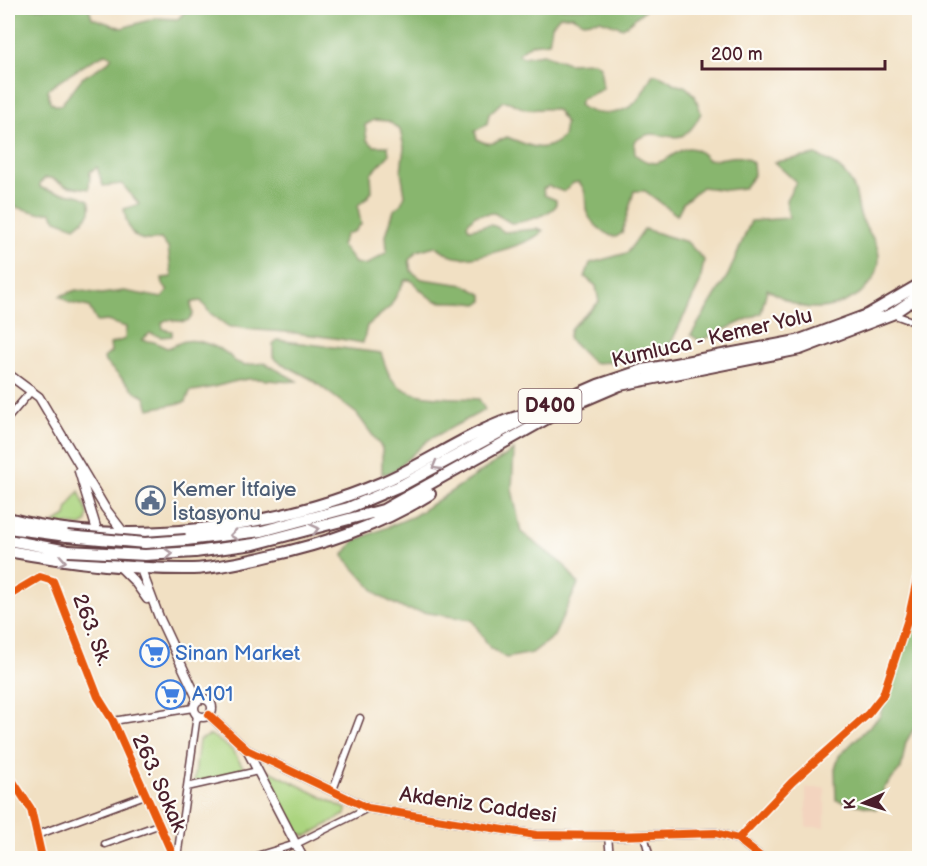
<svg xmlns="http://www.w3.org/2000/svg" width="927" height="866" font-family="'Balsamiq Sans',sans-serif">
  <rect width="100%" height="100%" fill="#fdfcf7"/>
  <filter id="ink" filterUnits="userSpaceOnUse"><feTurbulence type="fractalNoise" baseFrequency=".0167" numOctaves="2"/><feDisplacementMap in="SourceGraphic" scale="12" xChannelSelector="R" yChannelSelector="G"/><feConvolveMatrix kernelMatrix="1 2 1 2 8 2 1 2 1" color-interpolation-filters="sRGB"/></filter>
  <filter id="wash" filterUnits="userSpaceOnUse"><feTurbulence type="fractalNoise" baseFrequency=".008" numOctaves="4" result="noise"/><feDisplacementMap in="SourceGraphic" scale="24" xChannelSelector="R" yChannelSelector="G"/><feGaussianBlur stdDeviation="1.35" result="paint"/><feColorMatrix in="noise" values="0 0 0 0 0 0 0 0 0 0 0 0 0 0 0 0 0 1.4 0 .05"/><feComposite in="paint" operator="in"/></filter>
  <g filter="url(#wash)">
    <rect width="100%" height="100%" fill="#f1e0c3"/>
    <path fill="#f3d4bf" d="M 806,788 L 825,788 L 825,827 L 806,827 Z"/>
    <path fill="#abd47f" stroke="#7a7a55" stroke-width="1.5" d="M 79,491 L 88,514 L 87,521 L 81,526 L 54,523 L 66,516 L 68,507 Z
      M 211,735 L 232,750 L 245,770 L 194,784 L 199,740 Z
      M 268,770 L 346,809 L 346,814 L 307,836 L 297,833 L 266,777 Z"/>
    <path fill="#88b66e" stroke="#696a4c" stroke-width="1.5" fill-rule="evenodd" d="M 8,8 L 89,8 L 92,18 L 122,28 L 156,18 L 178,19 L 188,8 L 647,8 L 623,28 L 600,20 L 583,22 L 572,16 L 560,16 L 552,25 L 549,42 L 531,44 L 518,54 L 523,57 L 543,54 L 568,63 L 594,62 L 600,66 L 603,89 L 581,99 L 579,105 C 595,118 626,116 639,98 C 644,91 648,82 653,74 C 667,74 671,87 685,86 L 695,96 L 701,113 C 678,161 662,118 634,142 L 635,154 C 668,184 679,125 707,159 C 725,162 737,149 753,163 L 754,175 L 744,188 L 726,190 L 702,187 L 683,203 L 677,215 L 645,191 L 634,191 L 622,233 L 616,237 C 604,235 588,221 586,209 C 585,198 587,191 579,182 L 573,183 L 564,192 L 548,186 L 543,189 L 544,195 L 556,200 L 556,206 C 547,216 524,222 511,223 L 494,213 L 475,215 L 467,224 L 469,229 C 485,227 490,220 504,232 L 537,229 L 543,231 C 531,244 473,261 455,257 C 447,255 442,249 435,246 L 417,251 L 409,260 L 411,271 L 422,279 L 465,285 L 483,295 L 483,301 L 478,304 C 439,297 441,313 411,280 L 405,280 L 390,307 L 367,326 L 363,343 C 326,336 294,332 256,330 C 246,330 239,326 229,327 L 210,313 L 201,301 L 193,302 L 191,304 L 193,314 C 188,327 176,319 166,320 L 162,323 L 163,329 L 172,331 L 172,336 L 161,337 L 150,333 L 142,340 L 154,342 L 167,348 C 173,347 179,342 185,341 C 199,338 228,350 234,361 L 244,365 L 265,363 L 297,381 C 281,383 265,378 249,379 C 228,381 211,390 190,391 L 186,402 L 149,409 L 145,397 L 137,393 L 105,362 L 104,358 L 111,352 L 110,344 L 125,339 L 126,327 L 107,321 L 97,322 L 89,307 L 70,303 L 60,296 L 76,290 L 101,294 L 124,291 L 162,298 L 168,291 L 163,285 L 162,278 L 172,277 L 168,248 L 161,239 C 156,239 152,241 147,240 C 130,240 126,222 124,209 L 139,204 L 122,184 L 103,186 L 97,167 L 90,172 L 89,189 L 67,186 L 51,178 L 45,178 L 40,183 L 40,187 C 55,196 74,190 89,200 C 94,215 85,218 75,227 L 56,220 L 51,212 L 38,213 L 8,205 ZM 106,54 L 112,57 L 108,62 L 82,78 L 61,105 L 55,105 L 50,102 L 48,90 C 52,85 101,54 106,54 ZM 503,101 C 513,101 518,108 527,109 C 539,111 547,106 558,111 L 565,123 L 563,137 C 543,156 529,145 507,137 C 494,143 490,147 477,139 L 475,131 L 487,124 L 489,114 ZM 374,120 L 388,121 L 400,130 L 404,147 L 401,171 L 405,195 L 401,204 L 394,210 L 386,235 L 387,252 L 366,265 L 355,263 L 341,245 L 346,234 L 355,231 L 361,224 C 355,193 358,213 372,191 L 371,174 L 389,155 L 388,146 L 374,146 L 367,140 L 365,125 Z
      M 816,155 C 831,161 846,171 853,186 C 858,196 857,208 861,217 C 865,228 875,238 878,250 C 886,286 845,309 813,308 C 796,308 782,297 767,289 L 761,313 L 700,341 L 691,335 L 728,275 L 751,221 L 789,218 L 786,200 L 796,182 L 774,162 Z
      M 644,229 L 687,242 L 704,260 L 700,283 L 668,349 L 613,362 L 593,363 L 568,338 L 571,328 L 599,302 L 596,286 L 585,277 L 590,263 L 627,253 Z
      M 277,340 L 381,353 C 384,361 386,369 390,376 C 406,403 451,396 479,399 L 485,410 L 428,440 L 393,472 L 382,474 L 382,448 L 357,414 L 311,379 L 279,362 L 273,357 L 273,345 Z
      M 514,450 L 512,489 L 521,532 L 565,566 L 578,584 L 554,636 L 532,653 L 506,658 L 490,648 L 472,620 L 404,609 L 379,596 L 343,556 L 354,541 L 414,516 Z
      M 919,594 L 919,720 L 906,742 L 901,769 L 884,788 L 876,809 L 836,800 L 835,769 L 839,756 L 880,716 Z"/>
  </g>
  <g filter="url(#ink)">
    <g fill="none" stroke-linecap="round" stroke-linejoin="round">
      <defs>
        <path id="street" d="M 892,314 L 920,324
          M 8,418 L 32,390
          M 8,596 L 40,577 L 53,581 L 98,697 L 113,721 L 174,858
          M 113,721 L 193,708
          M 8,774 L 31,809 L 42,858
          M 187,787 L 258,771
          M 333,790 L 360,718
          M 37,835 L 145,795
          M 644,835 L 650,858
          M 608,836 L 610,858
          M 738,839 L 792,782 L 868,714 L 883,695 L 909,616 L 920,565
          M 105,844 L 158,825
          M 177,858 L 197,715
          M 250,858 L 296,844 L 368,808"/>
        <path id="secondary" d="M 8,374 L 39,397 L 105,508 L 124,533 L 133,548 L 159,617 L 198,700
          M 79,471 L 103,550 L 134,581 L 147,599
          M194 708a9 9 0 1 1 18 0a9 9 0 1 1-18 0Z
          M 209,715 L 247,750 L 368,808 L 536,835 L 615,836 L 716,833 L 738,839 L 762,858
          M 247,750 L 303,858"/>
        <path id="highway" d="M 8,518 C 123,549 273,529 383,482 C 430,462 473,429 523,415
          M 8,528 L 67,536
          M 8,540 L 68,551
          M 186,540 L 262,531 L 348,508 L 402,485 L 543,409 L 598,385 L 643,370 L 797,341 L 867,315 L 920,284
          M 8,551 C 69,562 130,570 193,569 C 217,568 242,562 265,557 C 324,544 379,526 430,494
          M 195,552 L 254,544 L 383,510 L 564,409 L 620,385 L 800,349 L 892,314 L 920,295"/>
      </defs>
      <use href="#street" stroke="#633c42" stroke-width="9"/>
      <use href="#secondary" stroke="#633c42" stroke-width="11"/>
      <use href="#highway" stroke="#633c42" stroke-width="14"/>
      <use href="#street" stroke="#fff" stroke-width="6"/>
      <use href="#secondary" stroke="#fff" stroke-width="8"/>
      <use href="#highway" stroke="#fff" stroke-width="10"/>
      <defs>
        <path id="highway-bridge" d="M 67,536 L 145,543 L 186,540
          M 68,551 L 145,555 L 195,552"/>
      </defs>
      <use href="#highway-bridge" stroke="#633c42" stroke-width="14" stroke-linecap="butt"/>
      <use href="#highway-bridge" stroke="#fff" stroke-width="10"/>
      <defs>
        <path id="cycleway" d="M 8,596 L 40,577 L 53,581 L 98,697 L 113,721 L 174,858
          M 209,715 L 247,750 L 368,808 L 536,835 L 615,836 L 716,833 L 738,839 L 762,858
          M 8,774 L 31,809 L 42,858
          M 738,839 L 792,782 L 868,714 L 883,695 L 909,616 L 920,565"/>
      </defs>
      <use href="#cycleway" stroke="#fdfcf7" stroke-width="11"/>
      <use href="#cycleway" stroke="#e8590c" stroke-width="8"/>
    </g>
    <defs><path id="oneway-chevron" d="M-2-3.5L2.5 0L-2 3.5" fill="none" stroke-width="1.6" stroke-linecap="round" stroke-linejoin="round" transform="scale(1.5)"/></defs>
    <g stroke="#ae9aa0">
      <use href="#oneway-chevron" transform="translate(436 466) rotate(150)"/>
      <use href="#oneway-chevron" transform="translate(315 529) rotate(-15)"/>
      <use href="#oneway-chevron" transform="translate(234 535) rotate(173)"/>
      <use href="#oneway-chevron" transform="translate(169 554) rotate(-3)"/>
      <use href="#oneway-chevron" transform="translate(62 561) rotate(10)"/>
    </g>
  </g>
  <defs>
    <symbol id="civic-ring" viewBox="-11 -11 22 22"><circle r="9.5" fill="#fdfcf7" stroke="#5c6f8a" stroke-width="1.5"/><path d="M-.6-6.5H3V-4.5H.6V-3L4-1V1h2V6H-6V1h2V-1L-.6-3ZM-1.2 2.5V6h2.4V2.5Z" fill="#5c6f8a"/></symbol>
    <symbol id="supermarket-ring" viewBox="-11 -11 22 22"><circle r="9.5" fill="#fdfcf7" stroke="#3f7fe0" stroke-width="1.5"/><path d="M-6-5.5h2.5l.6 2H6L4.5 2H-2.5L-4.4-4H-6ZM-1.5 3.2a1.3 1.3 0 1 0 .1 0ZM3 3.2a1.3 1.3 0 1 0 .1 0Z" fill="#3f7fe0"/></symbol>
  </defs>
  <g fill-rule="evenodd">
    <use href="#civic-ring" x="134" y="484" width="33" height="33"/>
    <use href="#supermarket-ring" x="138" y="636" width="33" height="33"/>
    <use href="#supermarket-ring" x="154" y="678" width="33" height="33"/>
  </g>
  <g text-anchor="middle" dominant-baseline="central" stroke-width="4.5" stroke-linejoin="round" paint-order="stroke">
    <rect fill="#fdfcf7" stroke="#806168" stroke-width="1.5" x="518.5" y="389" width="63" height="34" rx="4.5"/>
    <g font-size="20" font-weight="bold" fill="#4a1f2b">
      <text x="550" y="406">D400</text>
    </g>
    <g font-size="21" fill="#4a1f2b" stroke="#fdfcf7">
      <text transform="translate(712 338) rotate(-13)">Kumluca - Kemer Yolu</text>
      <text transform="translate(92 630) rotate(69)">263. Sk.</text>
      <text transform="translate(159 783) rotate(66)">263. Sokak</text>
      <text transform="translate(478 805) rotate(8)">Akdeniz Caddesi</text>
    </g>
    <g font-size="21" fill="#4e5e75" stroke="#fdfcf7" text-anchor="start">
      <text x="172" y="489">Kemer İtfaiye<tspan x="172" dy="24">İstasyonu</tspan></text>
    </g>
    <g font-size="21" fill="#366cbe" stroke="#fdfcf7" text-anchor="start">
      <text x="175" y="653">Sinan Market</text>
      <text x="192" y="694">A101</text>
    </g>
  </g>
  <rect width="927" height="866" fill="none" stroke="#fdfcf7" stroke-width="30"/>
  <g transform="translate(864 803) rotate(266)" stroke="#fdfcf7" stroke-width="4.5" paint-order="stroke">
  <path d="M0-4.5L10 22L0 15L-10 22Z" fill="#4a1f2b"/>
  <text y="-9" font-size="16" font-weight="bold" text-anchor="middle" fill="#4a1f2b">K</text>
  </g>
  <path d="M702 60v9h183v-9" fill="none" stroke="#4a1f2b" stroke-width="3"/>
  <text x="711" y="60" font-size="18" fill="#4a1f2b" stroke="#fdfcf7" stroke-width="4.5" paint-order="stroke">200 m</text>
</svg>
